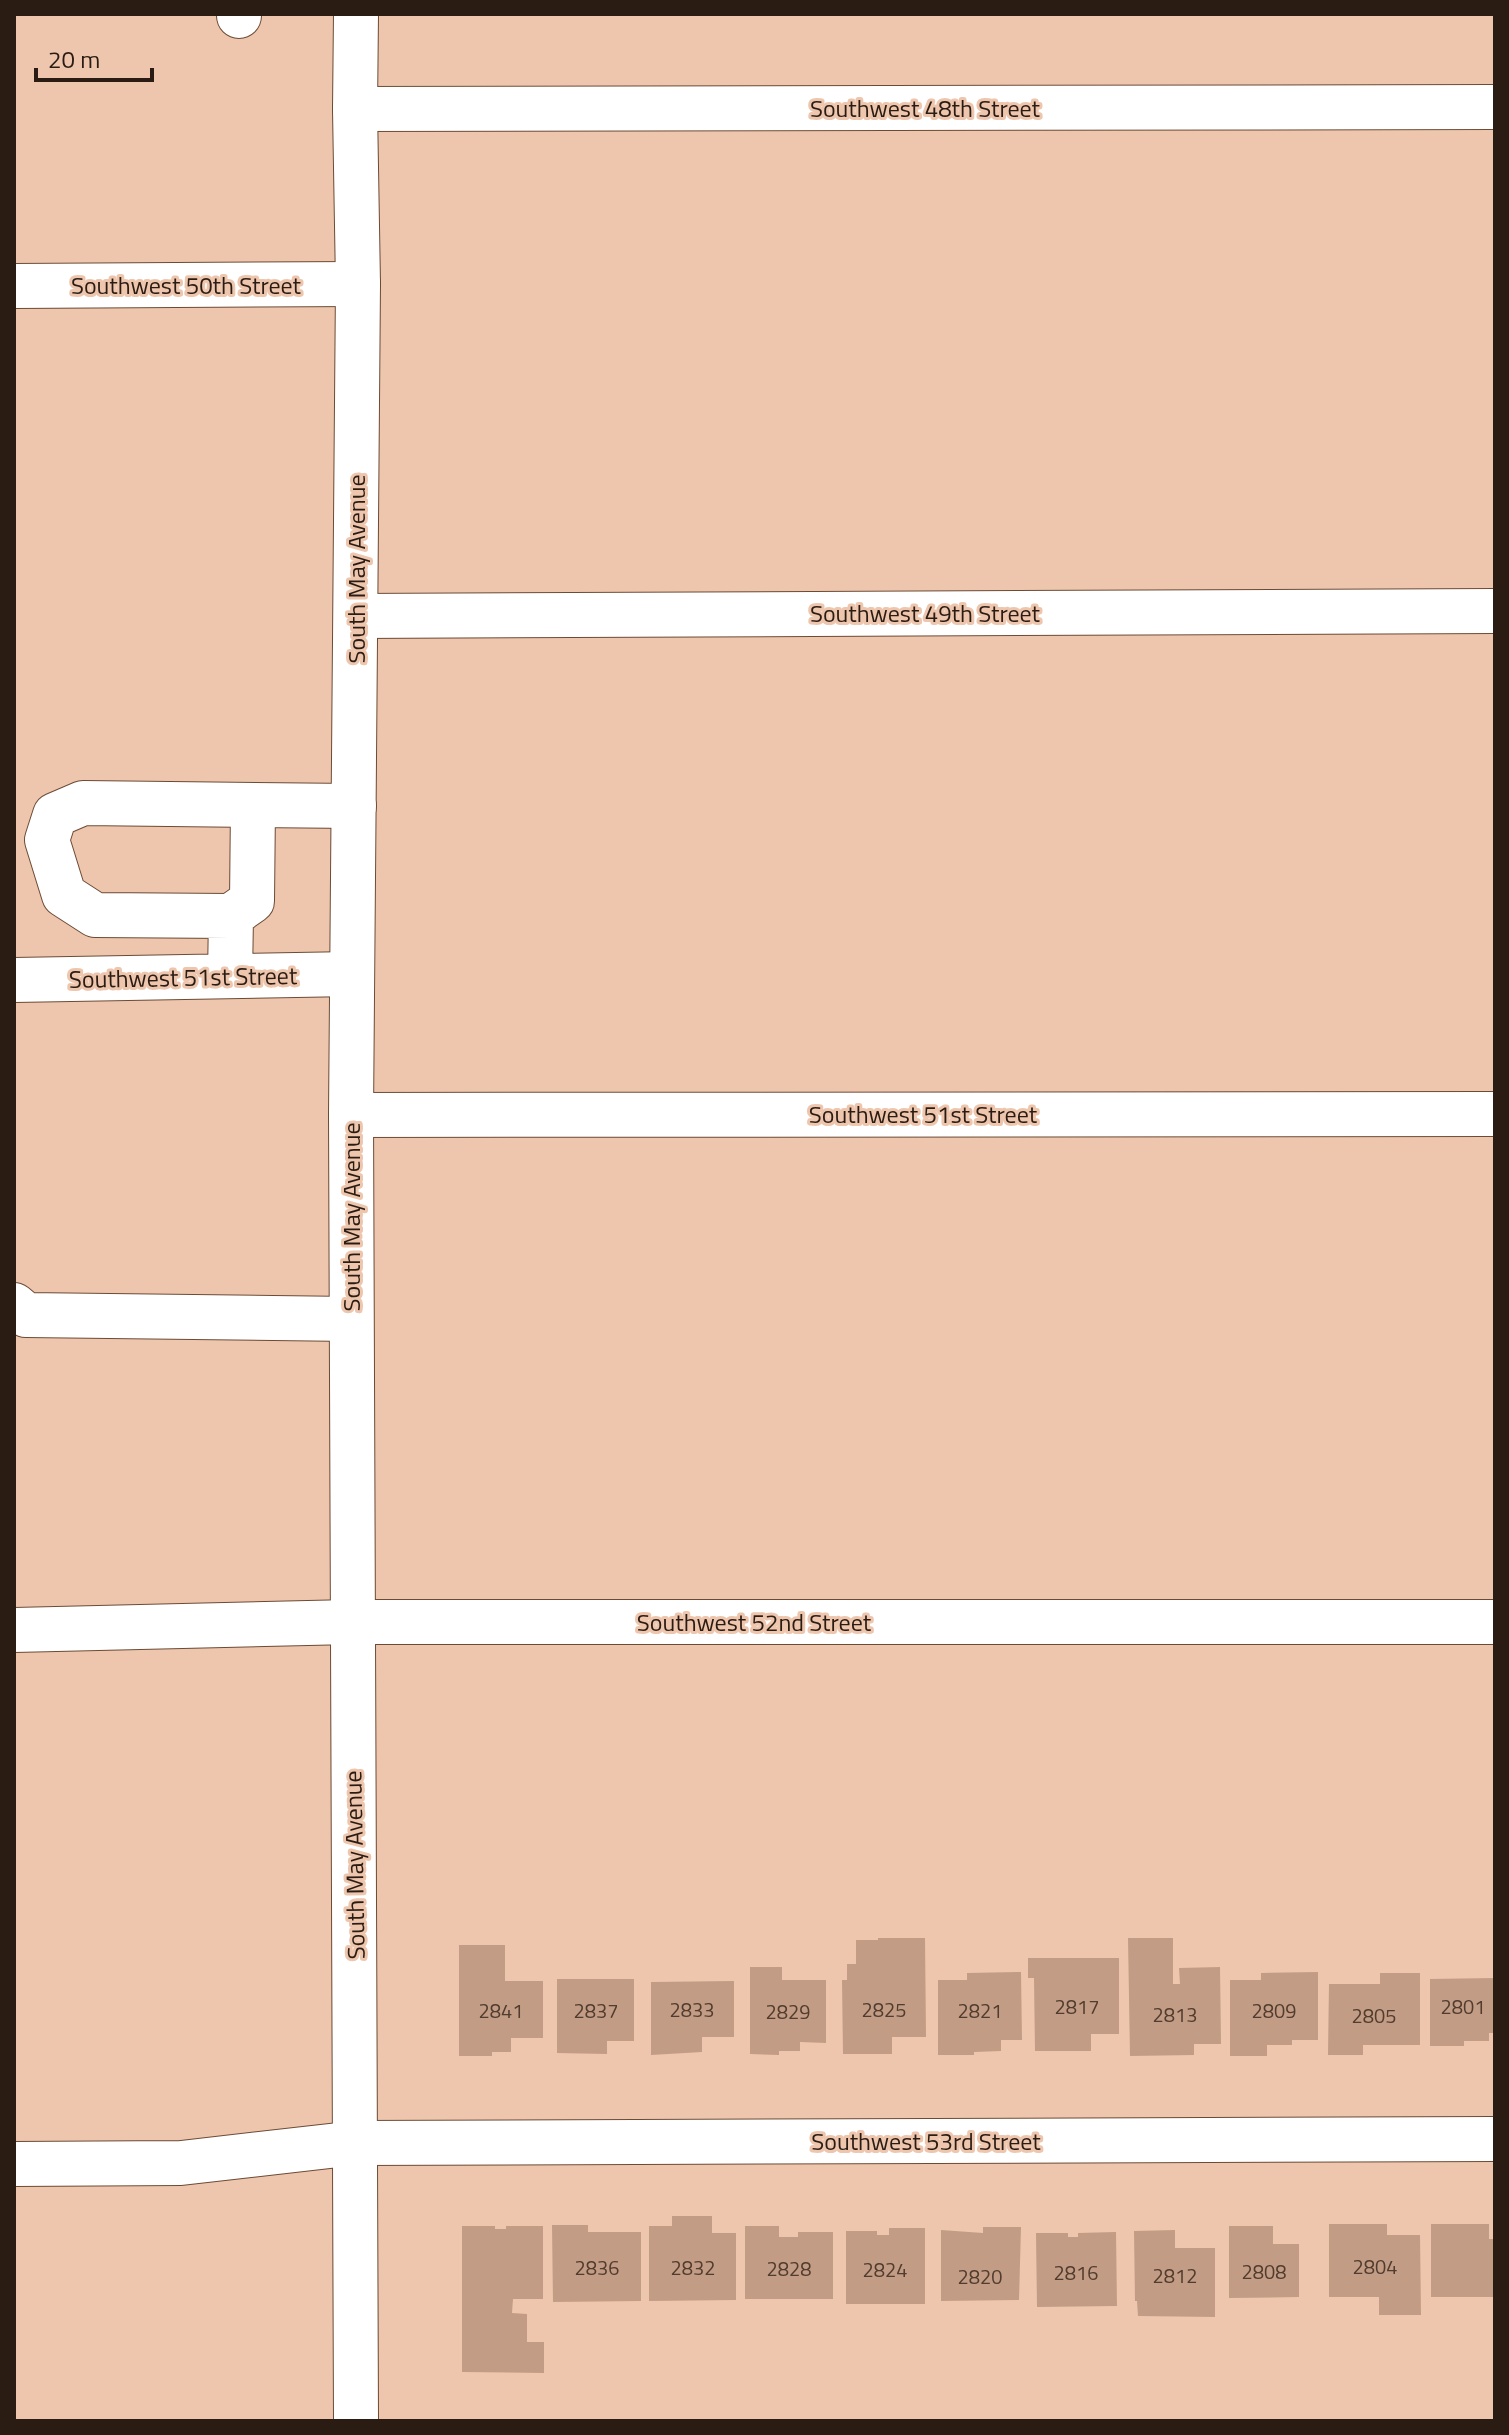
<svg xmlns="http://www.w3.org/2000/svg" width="1509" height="2435" font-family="'Titillium Web',sans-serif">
  <rect width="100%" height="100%" fill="#eec6ae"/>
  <path fill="#c29c84" d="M 878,1938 L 925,1938 L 926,2037 L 892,2037 L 892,2054 L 843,2054 L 842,1980 L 847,1980 L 847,1964 L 856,1964 L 856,1940 L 878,1940 Z
    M 1128,1938 L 1173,1938 L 1173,1984 L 1180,1984 L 1179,1968 L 1220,1967 L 1221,2044 L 1194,2044 L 1194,2055 L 1130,2056 Z
    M 459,1945 L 505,1945 L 505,1981 L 543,1981 L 543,2038 L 511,2038 L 511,2052 L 492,2052 L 492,2056 L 459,2056 Z
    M 1028,1958 L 1119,1958 L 1119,2034 L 1091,2034 L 1091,2051 L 1035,2051 L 1034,1978 L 1028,1978 Z
    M 750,1967 L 782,1967 L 782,1980 L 826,1980 L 826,2043 L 800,2042 L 800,2051 L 779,2051 L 779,2055 L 750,2054 Z
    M 1021,1972 L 1022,2040 L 1001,2040 L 1001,2051 L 974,2052 L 974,2055 L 938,2055 L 938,1980 L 967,1980 L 967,1973 Z
    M 1318,1972 L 1318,2040 L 1292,2040 L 1292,2045 L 1267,2045 L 1267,2056 L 1230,2056 L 1230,1980 L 1261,1980 L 1261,1973 Z
    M 1380,1973 L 1420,1973 L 1420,2045 L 1363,2045 L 1363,2055 L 1328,2055 L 1329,1984 L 1380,1984 Z
    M 1495,1978 L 1495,2033 L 1489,2033 L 1489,2041 L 1464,2041 L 1464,2046 L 1430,2046 L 1430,1979 Z
    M 557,1979 L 634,1979 L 634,2041 L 607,2041 L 607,2054 L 557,2053 Z
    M 734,1981 L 734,2037 L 702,2037 L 702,2052 L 651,2055 L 651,1982 Z
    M 672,2216 L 712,2216 L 712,2233 L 736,2233 L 736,2300 L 649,2301 L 649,2226 L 672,2226 Z
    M 1329,2224 L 1387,2224 L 1387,2235 L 1420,2235 L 1421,2315 L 1379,2315 L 1379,2297 L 1329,2297 Z
    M 1431,2224 L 1489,2224 L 1489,2239 L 1495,2239 L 1495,2297 L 1431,2297 Z
    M 552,2225 L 588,2225 L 588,2232 L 641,2232 L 641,2301 L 553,2302 Z
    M 462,2226 L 495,2226 L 495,2229 L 506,2229 L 506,2226 L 543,2226 L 543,2299 L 513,2299 L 512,2313 L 527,2314 L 527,2342 L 544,2342 L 544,2373 L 462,2372 Z
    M 745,2226 L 779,2226 L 779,2237 L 798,2237 L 798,2232 L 833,2232 L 833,2299 L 745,2299 Z
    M 1229,2226 L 1273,2226 L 1273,2244 L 1299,2244 L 1299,2297 L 1229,2298 Z
    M 983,2227 L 1021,2227 L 1019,2300 L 941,2301 L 941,2230 L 983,2233 Z
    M 889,2228 L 925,2228 L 925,2304 L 846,2304 L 846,2231 L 877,2231 L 877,2235 L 889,2235 Z
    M 1175,2230 L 1175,2248 L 1215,2248 L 1215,2317 L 1138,2316 L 1137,2301 L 1135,2301 L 1134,2231 Z
    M 1116,2232 L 1117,2306 L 1037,2307 L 1036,2233 L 1068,2233 L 1068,2237 L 1078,2237 L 1078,2233 Z"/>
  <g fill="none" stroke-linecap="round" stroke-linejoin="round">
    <defs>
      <path id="minor" d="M 239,16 L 239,14
        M 355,109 L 1495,107
        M 14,286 L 358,284
        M 356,616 L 1495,611
        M 231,916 L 252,901 L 253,805
        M 230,976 L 231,916 L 95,915 L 64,895 L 47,840 L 55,815 L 83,803 L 354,806
        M 14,980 L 352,974
        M 351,1115 L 1495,1114
        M 14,1305 L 26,1315 L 351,1319
        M 14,1630 L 351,1622 L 1495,1622
        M 14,2164 L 181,2163 L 356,2143 L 1495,2139"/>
      <path id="major" d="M 356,2421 L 351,1115 L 358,284 L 355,109 L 356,14"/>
    </defs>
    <use href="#minor" stroke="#6c4b35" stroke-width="46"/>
    <use href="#major" stroke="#6c4b35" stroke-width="46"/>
    <use href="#minor" stroke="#fff" stroke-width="44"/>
    <use href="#major" stroke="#fff" stroke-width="44"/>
  </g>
  <g text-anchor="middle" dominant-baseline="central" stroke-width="6" stroke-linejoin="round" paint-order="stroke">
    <g font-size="20" fill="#513c2f">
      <text x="1077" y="2006">2817</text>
      <text x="1463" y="2006">2801</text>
      <text x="692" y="2009">2833</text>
      <text x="884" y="2009">2825</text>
      <text x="501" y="2010">2841</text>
      <text x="596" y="2010">2837</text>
      <text x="980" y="2010">2821</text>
      <text x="1274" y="2010">2809</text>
      <text x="788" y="2011">2829</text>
      <text x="1175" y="2014">2813</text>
      <text x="1374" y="2015">2805</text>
      <text x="1375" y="2266">2804</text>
      <text x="597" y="2267">2836</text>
      <text x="693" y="2267">2832</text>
      <text x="789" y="2268">2828</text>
      <text x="885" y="2269">2824</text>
      <text x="1264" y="2271">2808</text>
      <text x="1076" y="2272">2816</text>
      <text x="1175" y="2275">2812</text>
      <text x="980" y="2276">2820</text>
    </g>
    <g font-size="24" fill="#2b1c13" stroke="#eec6ae">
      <text x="925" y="108">Southwest 48th Street</text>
      <text x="186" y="285">Southwest 50th Street</text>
      <text transform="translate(356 569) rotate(-90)">South May Avenue</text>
      <text x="925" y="613">Southwest 49th Street</text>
      <text transform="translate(183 977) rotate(-1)">Southwest 51st Street</text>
      <text x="923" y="1114">Southwest 51st Street</text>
      <text transform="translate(351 1217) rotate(-90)">South May Avenue</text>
      <text x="754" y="1622">Southwest 52nd Street</text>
      <text transform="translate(354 1865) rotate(-91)">South May Avenue</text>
      <text x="926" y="2141">Southwest 53rd Street</text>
    </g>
  </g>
  <rect width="1509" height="2435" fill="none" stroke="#2b1c13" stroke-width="32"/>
  <path d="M36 68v12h116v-12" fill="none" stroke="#2b1c13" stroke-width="4"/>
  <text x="48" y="68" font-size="24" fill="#2b1c13" stroke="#eec6ae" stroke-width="6" paint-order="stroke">20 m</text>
</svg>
